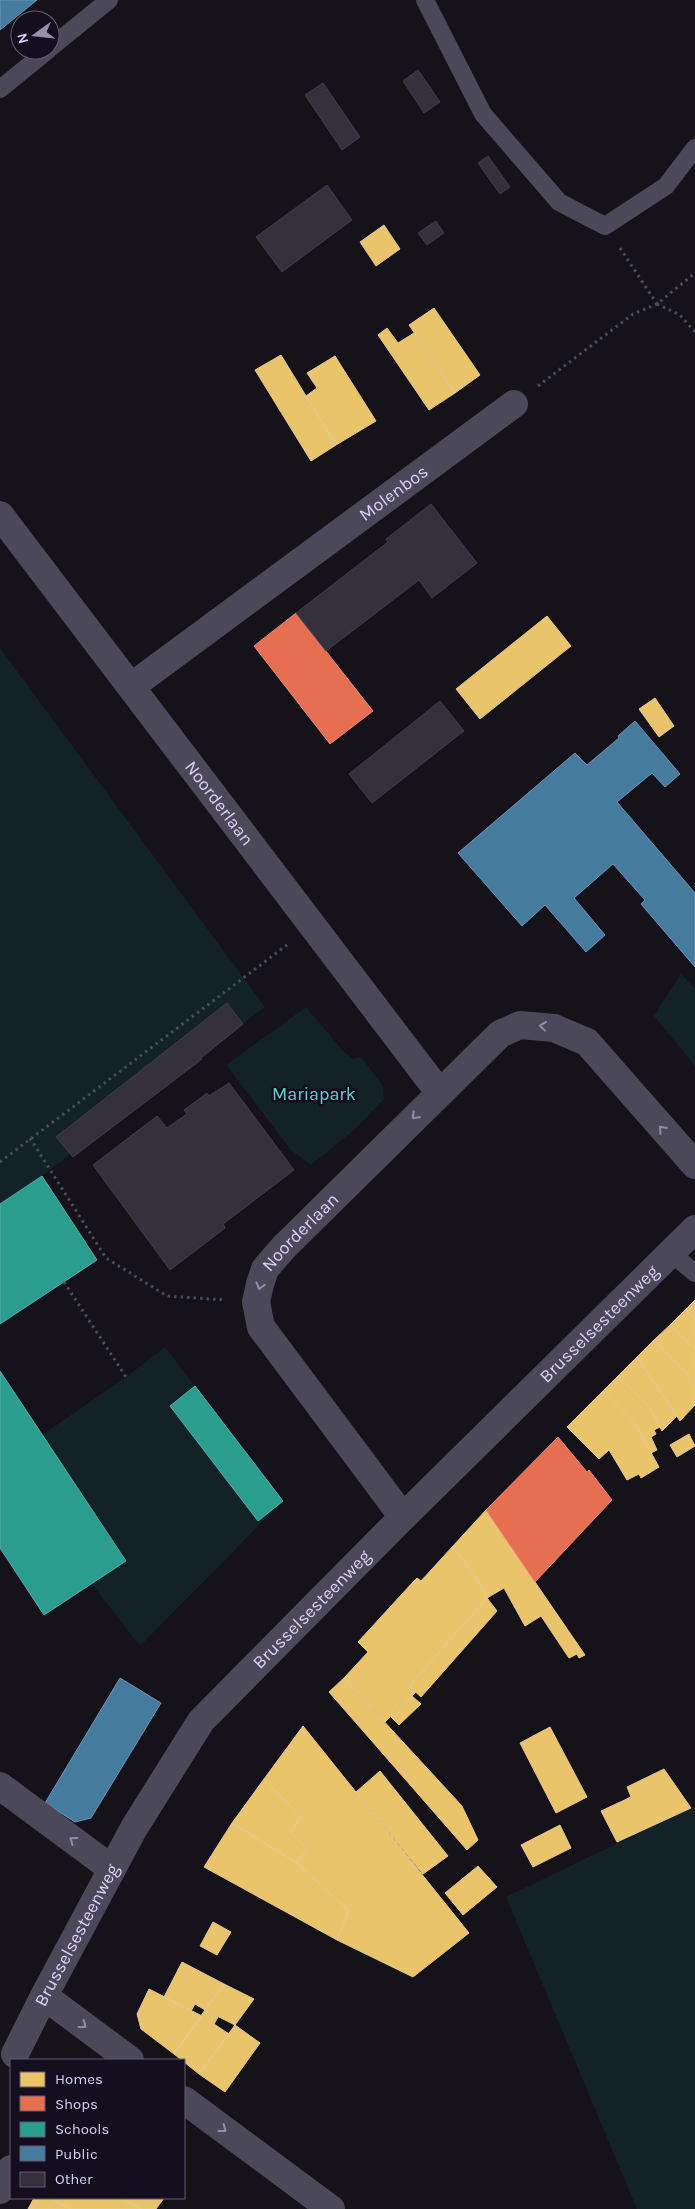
<svg xmlns="http://www.w3.org/2000/svg" width="695" height="2209" font-family="Karla,sans-serif">
  <rect width="100%" height="100%" fill="#15121a"/>
  <path fill="#122225" d="M 0,648 L 265,1007 L 42,1176 L 0,1204 Z
    M 681,973 L 695,989 L 695,1066 L 654,1016 Z
    M 306,1007 L 343,1051 L 353,1059 L 361,1057 L 383,1086 L 384,1099 L 355,1129 L 311,1165 L 291,1150 L 226,1065 Z
    M 165,1347 L 283,1501 L 140,1646 L 91,1583 L 42,1435 L 126,1377 Z
    M 695,1806 L 695,2209 L 637,2209 L 506,1897 Z"/>
  <path fill="#e9c46a" stroke="#e5c895" d="M 384,225 L 400,249 L 376,266 L 360,242 Z
    M 434,308 L 480,375 L 455,393 L 409,325 Z
    M 387,328 L 398,343 L 414,333 L 455,393 L 429,410 L 378,335 Z
    M 281,355 L 336,445 L 311,461 L 255,370 Z
    M 335,356 L 376,421 L 336,445 L 306,396 L 317,388 L 307,373 Z
    M 547,616 L 571,646 L 480,719 L 456,689 Z
    M 655,698 L 674,726 L 659,737 L 639,709 Z
    M 695,1300 L 695,1319 L 686,1309 Z
    M 686,1309 L 695,1319 L 695,1349 L 670,1325 Z
    M 670,1325 L 695,1349 L 695,1382 L 654,1340 Z
    M 654,1340 L 695,1382 L 695,1405 L 680,1421 L 637,1357 Z
    M 637,1357 L 677,1416 L 662,1431 L 649,1407 L 618,1376 Z
    M 618,1376 L 649,1407 L 660,1427 L 654,1430 L 656,1434 L 651,1437 L 657,1450 L 651,1453 L 634,1422 L 603,1391 Z
    M 603,1391 L 634,1422 L 659,1467 L 641,1478 L 639,1474 L 627,1480 L 609,1450 L 599,1459 L 567,1427 Z
    M 689,1434 L 695,1446 L 677,1457 L 670,1445 Z
    M 486,1510 L 535,1582 L 585,1655 L 579,1658 L 577,1654 L 569,1658 L 541,1616 L 525,1626 L 504,1588 L 487,1598 L 476,1578 L 453,1546 Z
    M 453,1546 L 476,1578 L 487,1598 L 409,1686 L 416,1692 L 412,1696 L 385,1722 L 344,1678 L 368,1652 L 358,1642 L 413,1582 L 417,1578 L 421,1581 Z
    M 487,1598 L 497,1611 L 421,1697 L 409,1686 Z
    M 344,1678 L 462,1806 L 478,1840 L 467,1850 L 329,1692 Z
    M 412,1696 L 421,1704 L 399,1725 L 391,1717 Z
    M 303,1726 L 469,1933 L 413,1977 L 337,1940 L 349,1911 L 297,1863 L 307,1849 L 290,1832 L 301,1817 L 264,1779 Z
    M 550,1727 L 587,1797 L 556,1813 L 520,1743 Z
    M 664,1769 L 691,1808 L 617,1842 L 601,1811 L 631,1797 L 627,1787 Z
    M 380,1771 L 448,1856 L 423,1874 L 356,1792 Z
    M 264,1779 L 301,1817 L 290,1832 L 307,1849 L 297,1863 L 232,1823 Z
    M 232,1823 L 297,1863 L 349,1911 L 337,1940 L 204,1867 Z
    M 560,1825 L 571,1848 L 533,1867 L 521,1845 Z
    M 478,1866 L 497,1887 L 463,1915 L 445,1893 Z
    M 213,1922 L 231,1932 L 217,1955 L 200,1946 Z
    M 182,1962 L 224,1984 L 205,2010 L 195,2004 L 191,2011 L 164,1997 Z
    M 224,1984 L 254,1999 L 235,2025 L 205,2010 Z
    M 149,1989 L 202,2016 L 174,2054 L 141,2029 L 137,2014 Z
    M 205,2010 L 218,2017 L 214,2024 L 229,2034 L 199,2074 L 174,2054 Z
    M 235,2025 L 260,2043 L 225,2092 L 199,2074 Z
    M 34,2198 L 39,2198 L 33,2209 L 28,2209 Z
    M 39,2198 L 50,2198 L 71,2209 L 33,2209 Z
    M 50,2198 L 119,2198 L 141,2209 L 71,2209 Z
    M 119,2198 L 164,2198 L 156,2209 L 141,2209 Z"/>
  <path fill="#e76f51" stroke="#e48c84" d="M 296,613 L 373,711 L 330,744 L 254,646 Z
    M 558,1437 L 587,1472 L 589,1470 L 612,1500 L 535,1582 L 486,1510 Z"/>
  <path fill="#2a9d8f" stroke="#60acaf" d="M 42,1176 L 97,1260 L 0,1324 L 0,1204 Z
    M 0,1371 L 126,1561 L 44,1615 L 0,1548 Z
    M 195,1386 L 283,1501 L 258,1521 L 170,1406 Z"/>
  <path fill="#457b9d" stroke="#7394b9" d="M 0,0 L 37,0 L 0,30 Z
    M 635,721 L 680,774 L 665,787 L 652,773 L 617,802 L 695,893 L 695,967 L 641,904 L 645,900 L 613,864 L 574,898 L 605,935 L 586,952 L 545,905 L 522,926 L 458,853 L 575,753 L 587,765 L 619,738 L 618,736 Z
    M 120,1678 L 161,1703 L 91,1818 L 75,1822 L 45,1803 Z"/>
  <path fill="#34303c" stroke="#433c4d" d="M 418,70 L 440,102 L 424,113 L 403,81 Z
    M 323,83 L 360,137 L 342,150 L 305,95 Z
    M 488,156 L 510,187 L 500,194 L 478,163 Z
    M 327,185 L 352,220 L 282,272 L 256,237 Z
    M 436,221 L 444,233 L 427,245 L 418,233 Z
    M 431,504 L 477,563 L 432,598 L 419,580 L 326,651 L 296,613 L 388,542 L 386,539 Z
    M 440,701 L 464,731 L 372,803 L 349,774 Z
    M 227,1003 L 243,1024 L 201,1058 L 202,1059 L 73,1157 L 56,1137 Z
    M 229,1083 L 294,1170 L 223,1224 L 225,1228 L 170,1270 L 93,1165 L 157,1116 L 167,1128 L 187,1114 L 184,1110 L 207,1093 L 209,1096 Z"/>
  <g fill="none" stroke-linecap="round" stroke-linejoin="round">
    <path stroke="#474e5b" stroke-width="3" stroke-dasharray="2.5 4" stroke-linecap="butt" d="M 620,248 L 657,304
      M 657,304 L 680,315 L 695,332
      M 538,386 L 633,314 L 657,304 L 695,273
      M 30,1138 L 106,1258 L 167,1296 L 225,1300
      M 0,1162 L 287,945
      M 64,1282 L 126,1377"/>
    <path stroke="#4b485a" stroke-width="18" d="M 425,0 L 483,114 L 559,202 L 605,226 L 666,186 L 695,148
      M 50,48 L 109,0
      M 0,89 L 48,50
      M 671,1253 L 695,1273"/>
    <g stroke="#4b485a" stroke-width="28">
      <path id="s1" d="M 0,515 L 439,1092"/>
      <path id="s2" d="M 132,686 L 514,404"/>
      <path id="s3" d="M 403,1517 L 261,1327 L 256,1302 L 260,1284 L 265,1269 L 284,1247 L 500,1034 L 520,1025 L 554,1028 L 587,1042 L 695,1165"/>
      <path d="M 0,1786 L 112,1869"/>
      <path d="M 44,1996 L 130,2060"/>
      <path d="M 184,2100 L 331,2209"/>
    </g>
    <g stroke="#4b485a" stroke-width="28">
      <path id="s4" d="M 15,2054 L 44,1996 L 134,1828 L 201,1721 L 403,1517 L 695,1229"/>
      <path d="M 0,2190 L 11,2169"/>
    </g>
  </g>
  <defs><path id="oneway-chevron" d="M-2-3.5L2.5 0L-2 3.5" fill="none" stroke-width="1.6" stroke-linecap="round" stroke-linejoin="round" transform="scale(1.25)"/></defs>
  <g stroke="#948caa">
    <use href="#oneway-chevron" transform="translate(543 1026) rotate(-174)"/>
    <use href="#oneway-chevron" transform="translate(415 1116) rotate(135)"/>
    <use href="#oneway-chevron" transform="translate(662 1129) rotate(-132)"/>
    <use href="#oneway-chevron" transform="translate(260 1286) rotate(105)"/>
    <use href="#oneway-chevron" transform="translate(73 1840) rotate(-144)"/>
    <use href="#oneway-chevron" transform="translate(83 2025) rotate(37)"/>
    <use href="#oneway-chevron" transform="translate(223 2129) rotate(37)"/>
  </g>
  <g text-anchor="middle" dominant-baseline="central" stroke-width="5" stroke-linejoin="round" paint-order="stroke">
    <g font-size="18" fill="#ddd0fa" stroke="#140e1e">
      <text stroke="none"><textPath href="#s2" startOffset="325">Molenbos</textPath></text>
      <text stroke="none"><textPath href="#s1" startOffset="362">Noorderlaan</textPath></text>
      <text stroke="none"><textPath href="#s3" startOffset="348">Noorderlaan</textPath></text>
      <text stroke="none"><textPath href="#s4" startOffset="944">Brusselsesteenweg</textPath></text>
      <text stroke="none"><textPath href="#s4" startOffset="539">Brusselsesteenweg</textPath></text>
      <text stroke="none"><textPath href="#s4" startOffset="134">Brusselsesteenweg</textPath></text>
    </g>
    <g font-size="18" fill="#65d1ca" stroke="#140e1e">
      <text x="314" y="1094">Mariapark</text>
    </g>
  </g>
  <rect x="10" y="2059" width="175" height="140" fill="#140e1e" stroke="#645c76"/>
  <rect x="20" y="2072" width="25" height="15" fill="#e9c46a" stroke="#645c76"/>
  <text x="55" y="2084" font-size="15" fill="#ddd0fa">Homes</text>
  <rect x="20" y="2096" width="25" height="15" fill="#e76f51" stroke="#645c76"/>
  <text x="55" y="2109" font-size="15" fill="#ddd0fa">Shops</text>
  <rect x="20" y="2122" width="25" height="15" fill="#2a9d8f" stroke="#645c76"/>
  <text x="55" y="2134" font-size="15" fill="#ddd0fa">Schools</text>
  <rect x="20" y="2146" width="25" height="15" fill="#457b9d" stroke="#645c76"/>
  <text x="55" y="2159" font-size="15" fill="#ddd0fa">Public</text>
  <rect x="20" y="2172" width="25" height="15" fill="#34303c" stroke="#645c76"/>
  <text x="55" y="2184" font-size="15" fill="#ddd0fa">Other</text>
  <g transform="translate(35 35) rotate(255)"><circle r="24" fill="#140e1e" stroke="#645c76"/>
  <path d="M0-4L9 19L0 12L-9 19Z" fill="#978eac"/>
  <text y="-8" font-size="14" font-weight="bold" text-anchor="middle" fill="#ddd0fa">N</text>
  </g>
</svg>
